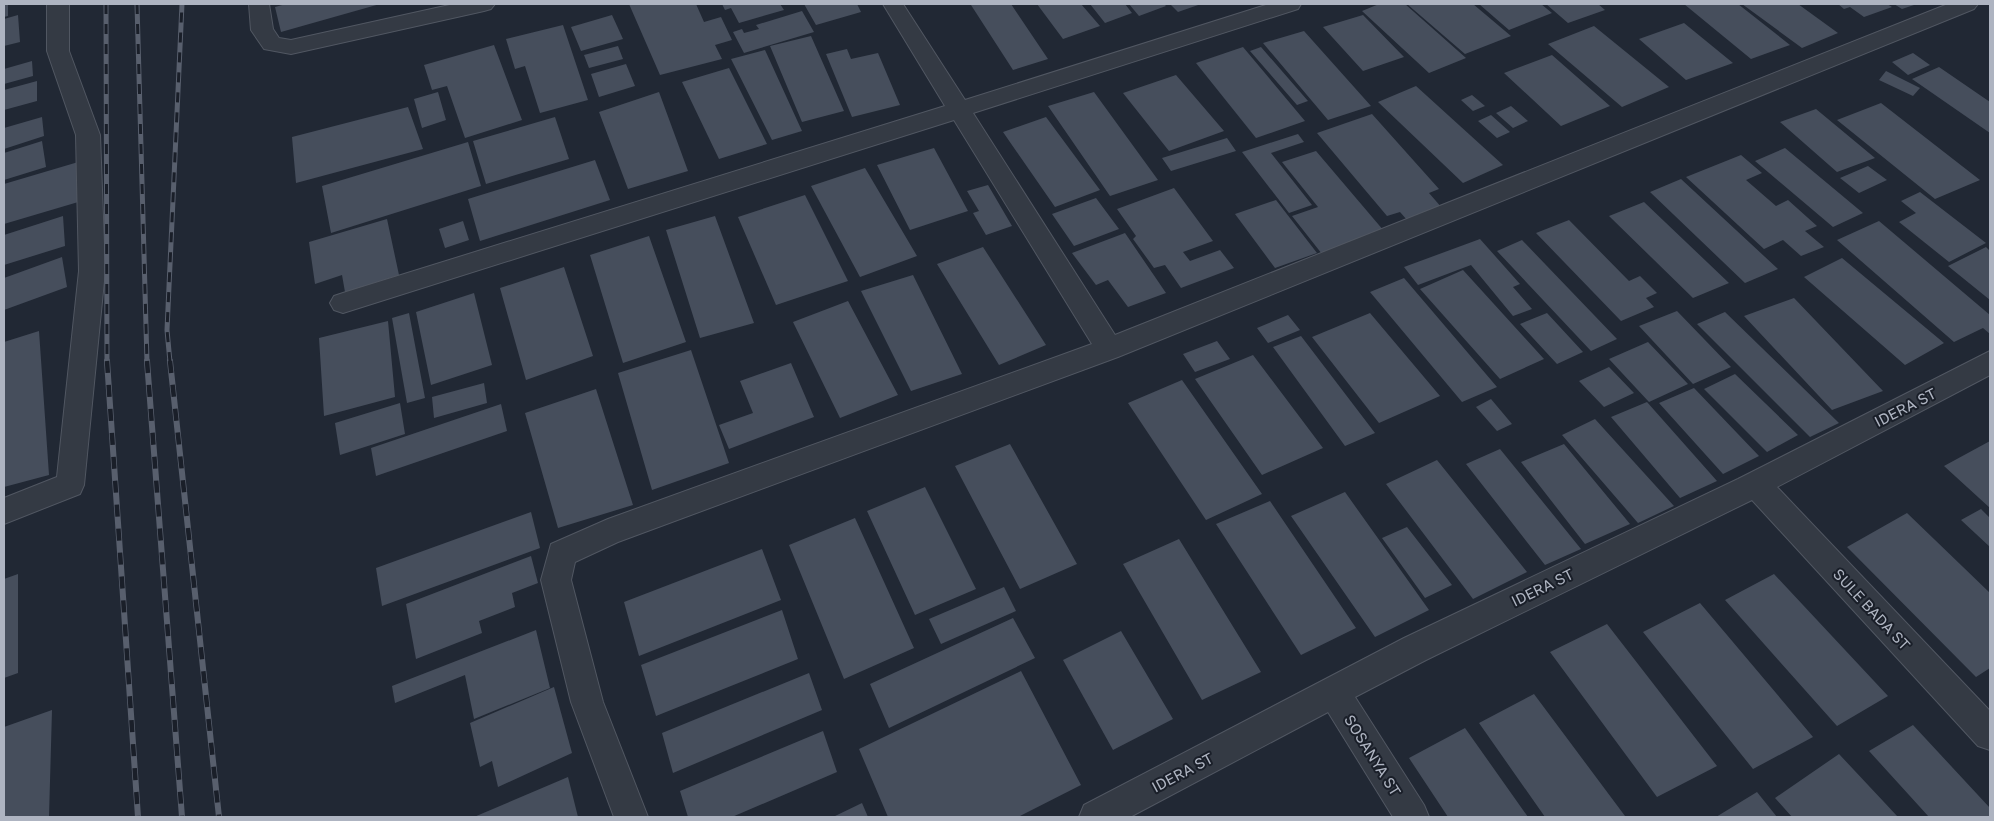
<svg xmlns="http://www.w3.org/2000/svg" width="1994" height="821" font-family="'Golos Text',sans-serif">
  <rect width="100%" height="100%" fill="#212834"/>
  <path fill="#464e5c" d="M 4,4 L 8,4 L 8,16 L 4,17 Z
    M 286,4 L 380,4 L 281,32 L 275,7 Z
    M 629,4 L 696,4 L 704,22 L 721,17 L 732,40 L 715,45 L 722,59 L 660,75 Z
    M 722,4 L 780,4 L 784,10 L 739,23 L 731,8 L 725,10 Z
    M 804,4 L 857,4 L 861,12 L 816,25 Z
    M 1011,4 L 1048,59 L 1013,70 L 971,5 Z
    M 1037,4 L 1081,4 L 1100,26 L 1063,39 Z
    M 1090,4 L 1125,4 L 1132,13 L 1105,23 Z
    M 1129,4 L 1164,4 L 1166,6 L 1139,16 Z
    M 1170,4 L 1201,4 L 1178,12 Z
    M 1379,4 L 1405,4 L 1466,58 L 1429,73 L 1362,11 Z
    M 1407,4 L 1473,4 L 1511,36 L 1465,54 Z
    M 1479,4 L 1541,4 L 1552,13 L 1509,30 Z
    M 1546,4 L 1598,4 L 1605,10 L 1568,23 Z
    M 1684,4 L 1738,4 L 1790,45 L 1751,59 Z
    M 1742,4 L 1798,4 L 1838,33 L 1802,48 Z
    M 1838,4 L 1887,4 L 1892,7 L 1864,17 L 1850,7 L 1844,9 Z
    M 1894,4 L 1917,4 L 1902,9 Z
    M 802,11 L 814,32 L 744,53 L 733,32 L 742,29 L 744,33 L 759,29 L 756,25 Z
    M 18,15 L 20,42 L 4,46 L 4,19 Z
    M 612,15 L 623,39 L 581,51 L 571,27 Z
    M 1363,15 L 1404,57 L 1363,71 L 1323,27 Z
    M 1684,23 L 1733,63 L 1686,80 L 1639,39 Z
    M 563,25 L 588,100 L 540,113 L 525,66 L 515,69 L 506,39 Z
    M 1594,26 L 1669,87 L 1622,107 L 1548,44 Z
    M 1304,31 L 1371,106 L 1328,120 L 1263,43 Z
    M 811,36 L 844,111 L 802,122 L 770,46 Z
    M 494,45 L 522,120 L 465,138 L 447,86 L 432,90 L 424,65 Z
    M 618,46 L 623,59 L 589,68 L 584,55 Z
    M 1243,47 L 1305,121 L 1256,138 L 1196,63 Z
    M 1261,47 L 1308,101 L 1297,105 L 1250,51 Z
    M 847,49 L 851,59 L 878,53 L 900,105 L 852,117 L 826,54 Z
    M 765,50 L 802,131 L 772,140 L 731,59 Z
    M 1913,53 L 1930,65 L 1908,75 L 1892,62 Z
    M 1552,55 L 1610,106 L 1561,126 L 1504,73 Z
    M 32,61 L 33,76 L 4,84 L 4,69 Z
    M 626,64 L 635,86 L 599,97 L 591,74 Z
    M 1939,67 L 1990,102 L 1990,133 L 1912,79 Z
    M 729,68 L 767,144 L 719,159 L 682,82 Z
    M 1886,71 L 1920,88 L 1913,96 L 1879,80 Z
    M 1176,75 L 1224,131 L 1169,151 L 1123,93 Z
    M 37,81 L 37,101 L 4,110 L 4,90 Z
    M 1416,86 L 1503,165 L 1463,183 L 1378,102 Z
    M 438,92 L 446,120 L 422,128 L 414,99 Z
    M 659,92 L 688,171 L 628,189 L 599,112 Z
    M 1094,92 L 1158,180 L 1110,196 L 1048,106 Z
    M 1472,95 L 1485,106 L 1473,111 L 1461,100 Z
    M 1881,103 L 1980,180 L 1935,199 L 1837,120 Z
    M 1511,106 L 1528,121 L 1513,128 L 1496,113 Z
    M 408,107 L 423,149 L 296,183 L 292,137 Z
    M 1816,109 L 1875,158 L 1837,172 L 1780,122 Z
    M 1372,114 L 1439,189 L 1429,193 L 1442,208 L 1407,220 L 1400,212 L 1387,216 L 1317,133 Z
    M 1491,115 L 1510,132 L 1497,138 L 1478,121 Z
    M 42,117 L 44,136 L 4,149 L 4,128 Z
    M 555,117 L 569,159 L 486,184 L 473,141 Z
    M 1046,117 L 1100,190 L 1055,207 L 1003,132 Z
    M 1298,134 L 1304,142 L 1271,153 L 1312,205 L 1289,213 L 1242,152 Z
    M 1227,138 L 1236,151 L 1171,171 L 1162,158 Z
    M 42,141 L 46,167 L 4,180 L 4,153 Z
    M 468,142 L 481,186 L 331,233 L 322,186 Z
    M 934,148 L 968,211 L 910,230 L 877,165 Z
    M 1785,148 L 1863,213 L 1833,227 L 1755,161 Z
    M 1316,151 L 1384,231 L 1322,254 L 1292,216 L 1318,207 L 1282,162 Z
    M 1741,155 L 1762,173 L 1746,180 L 1776,206 L 1788,200 L 1817,226 L 1805,231 L 1824,247 L 1801,256 L 1783,240 L 1764,249 L 1686,177 Z
    M 85,160 L 85,200 L 4,224 L 4,184 Z
    M 595,160 L 610,200 L 480,241 L 468,199 Z
    M 1868,166 L 1887,180 L 1859,193 L 1840,178 Z
    M 865,168 L 917,256 L 860,277 L 811,186 Z
    M 1681,179 L 1778,269 L 1745,283 L 1650,192 Z
    M 988,185 L 1012,226 L 986,235 L 973,213 L 979,211 L 967,191 Z
    M 1174,188 L 1213,241 L 1183,252 L 1190,261 L 1220,250 L 1234,268 L 1181,288 L 1165,265 L 1154,268 L 1133,239 L 1136,236 L 1117,209 Z
    M 1920,192 L 1986,243 L 1949,262 L 1899,222 L 1916,213 L 1901,201 Z
    M 805,195 L 848,281 L 776,305 L 738,217 Z
    M 1096,198 L 1119,229 L 1074,246 L 1052,214 Z
    M 1276,200 L 1317,253 L 1275,268 L 1235,214 Z
    M 1644,202 L 1729,283 L 1693,298 L 1609,216 Z
    M 63,216 L 65,246 L 4,265 L 4,235 Z
    M 715,216 L 754,323 L 700,338 L 666,230 Z
    M 387,219 L 399,275 L 345,292 L 342,275 L 315,284 L 309,242 Z
    M 1569,220 L 1629,281 L 1640,276 L 1657,293 L 1646,298 L 1654,307 L 1621,321 L 1536,233 Z
    M 463,221 L 469,240 L 445,248 L 439,229 Z
    M 1879,221 L 1990,315 L 1990,334 L 1983,328 L 1954,342 L 1837,240 Z
    M 1125,233 L 1166,293 L 1128,307 L 1108,280 L 1096,285 L 1072,253 Z
    M 649,236 L 686,342 L 623,363 L 590,255 Z
    M 1480,239 L 1520,284 L 1513,287 L 1532,309 L 1513,316 L 1471,265 L 1418,285 L 1404,267 Z
    M 1522,240 L 1617,339 L 1591,351 L 1497,251 Z
    M 983,247 L 1046,345 L 999,365 L 937,264 Z
    M 1986,247 L 1990,251 L 1990,300 L 1948,266 Z
    M 62,257 L 67,287 L 4,310 L 4,278 Z
    M 1842,258 L 1944,343 L 1905,365 L 1804,277 Z
    M 564,267 L 593,356 L 526,380 L 500,288 Z
    M 1463,270 L 1544,359 L 1500,379 L 1420,289 Z
    M 913,275 L 962,374 L 911,391 L 861,291 Z
    M 1404,278 L 1497,387 L 1462,402 L 1370,292 Z
    M 474,293 L 492,365 L 431,385 L 416,312 Z
    M 1794,298 L 1883,391 L 1832,410 L 1744,316 Z
    M 848,301 L 898,395 L 840,418 L 793,322 Z
    M 1677,311 L 1731,367 L 1693,384 L 1639,326 Z
    M 1725,312 L 1839,423 L 1810,437 L 1697,324 Z
    M 409,313 L 425,398 L 407,403 L 392,318 Z
    M 1370,313 L 1440,396 L 1379,423 L 1312,337 Z
    M 1547,313 L 1583,352 L 1557,364 L 1520,324 Z
    M 1288,315 L 1300,330 L 1268,343 L 1257,328 Z
    M 388,321 L 395,397 L 324,416 L 319,338 Z
    M 39,331 L 49,475 L 4,487 L 4,342 Z
    M 1301,336 L 1375,433 L 1345,446 L 1273,347 Z
    M 1217,341 L 1230,359 L 1195,372 L 1183,354 Z
    M 1648,342 L 1688,384 L 1649,402 L 1609,359 Z
    M 691,350 L 729,463 L 652,490 L 618,373 Z
    M 1253,355 L 1323,448 L 1262,475 L 1195,379 Z
    M 791,363 L 814,417 L 729,449 L 719,425 L 753,413 L 740,381 Z
    M 1609,367 L 1634,393 L 1604,407 L 1579,381 Z
    M 1735,374 L 1798,435 L 1767,452 L 1704,389 Z
    M 1182,380 L 1262,494 L 1206,520 L 1128,403 Z
    M 484,383 L 487,403 L 434,418 L 432,397 Z
    M 1694,388 L 1759,456 L 1723,474 L 1659,403 Z
    M 596,389 L 633,505 L 558,528 L 525,413 Z
    M 1491,399 L 1512,424 L 1497,431 L 1476,407 Z
    M 1647,402 L 1717,481 L 1680,498 L 1611,417 Z
    M 400,403 L 405,434 L 340,455 L 335,423 Z
    M 501,404 L 507,431 L 376,476 L 371,448 Z
    M 1595,419 L 1674,506 L 1638,523 L 1562,435 Z
    M 1990,441 L 1990,508 L 1944,466 Z
    M 1010,444 L 1077,564 L 1020,589 L 955,466 Z
    M 1564,444 L 1630,524 L 1585,544 L 1521,462 Z
    M 1500,449 L 1581,549 L 1545,565 L 1466,464 Z
    M 1437,460 L 1527,572 L 1473,599 L 1386,484 Z
    M 925,487 L 976,589 L 915,615 L 867,511 Z
    M 1345,492 L 1429,610 L 1375,637 L 1291,516 Z
    M 1270,501 L 1356,628 L 1301,655 L 1216,524 Z
    M 1981,509 L 1990,518 L 1990,547 L 1961,520 Z
    M 531,512 L 540,548 L 382,606 L 376,568 Z
    M 1907,513 L 1990,593 L 1990,668 L 1976,677 L 1847,547 Z
    M 855,518 L 914,648 L 844,679 L 789,545 Z
    M 1407,527 L 1452,585 L 1425,598 L 1382,538 Z
    M 1179,539 L 1261,672 L 1202,700 L 1123,564 Z
    M 762,549 L 781,600 L 639,656 L 624,602 Z
    M 531,556 L 538,583 L 512,593 L 515,607 L 479,621 L 482,633 L 416,659 L 406,604 Z
    M 18,574 L 18,673 L 4,678 L 4,579 Z
    M 1774,574 L 1888,696 L 1837,726 L 1725,600 Z
    M 1004,587 L 1016,611 L 941,644 L 929,619 Z
    M 1700,603 L 1765,680 L 1813,737 L 1753,769 L 1643,632 Z
    M 782,610 L 798,659 L 656,716 L 641,665 Z
    M 1013,618 L 1035,658 L 889,728 L 870,684 Z
    M 1607,624 L 1717,766 L 1657,797 L 1550,652 Z
    M 536,630 L 550,688 L 474,719 L 465,675 L 395,703 L 392,686 Z
    M 1121,631 L 1173,719 L 1113,750 L 1063,660 Z
    M 1021,671 L 1081,785 L 1018,817 L 888,817 L 859,749 Z
    M 809,673 L 822,710 L 673,773 L 662,733 Z
    M 554,687 L 572,753 L 498,787 L 492,761 L 480,767 L 470,723 Z
    M 1534,694 L 1625,816 L 1545,817 L 1479,723 Z
    M 52,710 L 49,817 L 4,817 L 4,727 Z
    M 1913,725 L 1990,808 L 1990,817 L 1929,817 L 1869,751 Z
    M 1465,728 L 1528,817 L 1448,817 L 1409,758 Z
    M 823,731 L 837,772 L 732,817 L 688,817 L 680,791 Z
    M 1839,754 L 1898,817 L 1792,817 L 1775,798 Z
    M 568,777 L 578,817 L 474,817 Z
    M 1757,792 L 1777,817 L 1716,817 Z
    M 862,803 L 868,817 L 833,817 Z"/>
  <g fill="none" stroke-linecap="round" stroke-linejoin="round">
    <defs>
      <path id="street" d="M 47,4 L 69,4 L 69,51 L 100,135 L 105,271 L 84,485 L 80,494 L 4,524 L 4,498 L 57,477 L 79,271 L 76,135 L 47,51 Z
        M 249,4 L 269,4 L 273,29 L 279,38 L 291,40 L 454,4 L 495,4 L 491,9 L 484,11 L 291,54 L 264,49 L 251,30 Z
        M 883,4 L 903,4 L 965,100 L 1269,4 L 1301,4 L 1298,9 L 973,113 L 1115,335 L 1948,4 L 1978,4 L 1974,9 L 1118,357 L 618,542 L 575,562 L 571,580 L 603,702 L 648,817 L 614,817 L 571,702 L 541,580 L 551,544 L 608,519 L 1092,344 L 954,120 L 343,313 L 334,310 L 330,303 L 334,296 L 343,293 L 945,106 Z
        M 1990,351 L 1990,375 L 1777,487 L 1990,711 L 1990,750 L 1978,746 L 1752,500 L 1426,660 L 1355,697 L 1424,805 L 1429,817 L 1393,817 L 1328,712 L 1130,817 L 1079,817 L 1084,805 L 1404,638 L 1738,479 Z"/>
    </defs>
    <use href="#street" stroke="#515762" stroke-width="2"/>
    <use href="#street" fill="#343a44" fill-rule="evenodd"/>
    <defs>
      <path id="rail-far1" d="M 106,4 L 107,362
        M 137,4 L 147,362
        M 170,362 L 167,330 L 182,4"/>
      <path id="rail" d="M 107,361 L 138,817
        M 147,361 L 182,817
        M 170,361 L 219,817"/>
    </defs>
    <use href="#rail-far1" stroke="#585f6d" stroke-width="5"/>
    <use href="#rail" stroke="#585f6d" stroke-width="6"/>
    <use href="#rail-far1" stroke="#1a1f29" stroke-width="3" stroke-dasharray="10" stroke-linecap="butt"/>
    <use href="#rail" stroke="#1a1f29" stroke-width="4.5" stroke-dasharray="12" stroke-linecap="butt"/>
  </g>
  <g text-anchor="middle" dominant-baseline="central" stroke-width="4" stroke-linejoin="round" paint-order="stroke">
    <g font-size="15" fill="#aeb4c1" stroke="#1a1f29">
      <text transform="translate(1905 407) rotate(-27)">IDERA ST</text>
      <text transform="translate(1542 587) rotate(-26)">IDERA ST</text>
      <text transform="translate(1872 609) rotate(47)">SULE BADA ST</text>
      <text transform="translate(1373 755) rotate(58)">SOSANYA ST</text>
      <text transform="translate(1182 772) rotate(-28)">IDERA ST</text>
    </g>
  </g>
  <rect width="1994" height="821" fill="none" stroke="#aeb4c1" stroke-width="10"/>
</svg>
